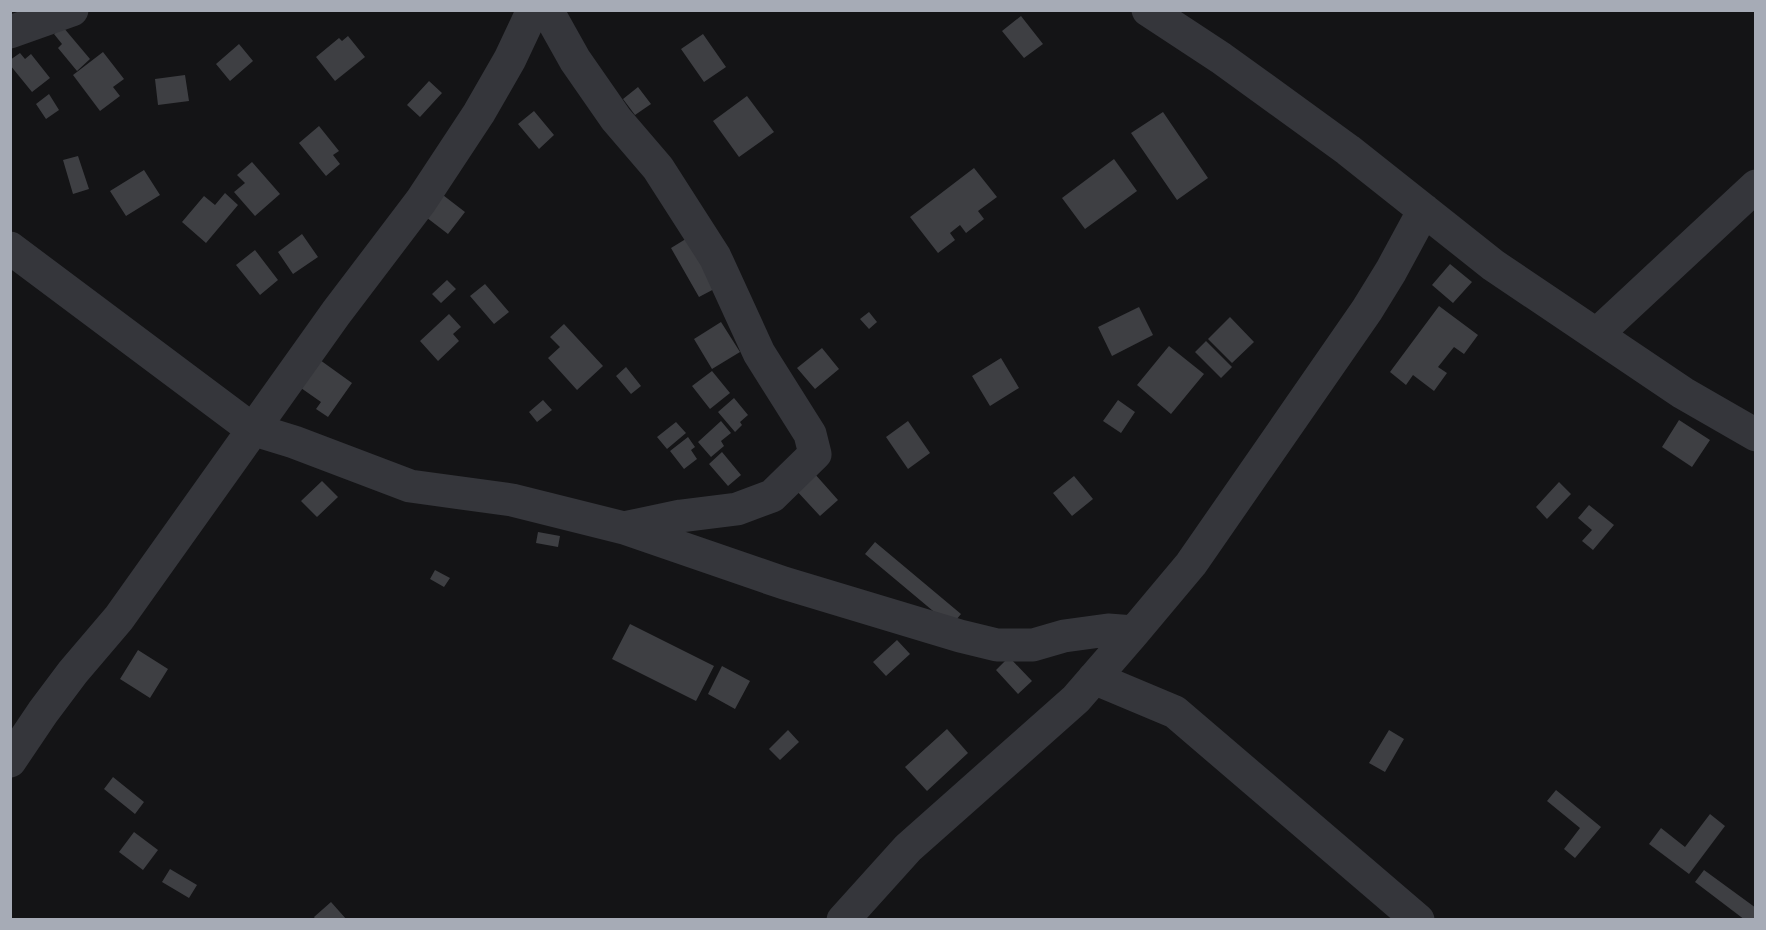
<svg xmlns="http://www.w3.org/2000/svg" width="1766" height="930" font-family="'Source Sans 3',sans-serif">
  <rect width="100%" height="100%" fill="#141416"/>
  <path fill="#3e3f43" d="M 1021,16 L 1043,44 L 1024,58 L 1002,31 Z
    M 63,27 L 90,59 L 77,71 L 58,48 L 62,44 L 54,34 Z
    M 703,34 L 726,67 L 704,82 L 681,49 Z
    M 348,36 L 365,57 L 335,81 L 316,57 L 339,38 L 342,41 Z
    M 239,44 L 253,61 L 230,81 L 216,64 Z
    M 103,52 L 124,79 L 113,87 L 120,96 L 100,111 L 73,75 Z
    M 20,53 L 25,59 L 31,54 L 50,78 L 32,92 L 10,65 L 10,60 Z
    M 185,75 L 189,101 L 158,105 L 155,79 Z
    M 429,81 L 442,93 L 420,117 L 407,105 Z
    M 638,87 L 651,104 L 635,115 L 623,99 Z
    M 49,94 L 59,110 L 46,119 L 36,104 Z
    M 747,96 L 774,132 L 739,157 L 713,121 Z
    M 534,111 L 554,135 L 539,149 L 518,124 Z
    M 1163,112 L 1208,178 L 1177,200 L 1131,133 Z
    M 319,126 L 339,151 L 333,155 L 340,164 L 326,176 L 299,143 Z
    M 78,156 L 89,189 L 73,194 L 63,160 Z
    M 1114,159 L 1137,191 L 1085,229 L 1062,198 Z
    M 252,162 L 280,194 L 255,216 L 234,192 L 245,183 L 237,175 Z
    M 974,168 L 997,197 L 978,211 L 984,219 L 966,233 L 960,225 L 950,233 L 955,240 L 938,253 L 910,217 Z
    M 144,170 L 160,195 L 126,216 L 110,191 Z
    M 439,192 L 465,212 L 448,234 L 422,214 Z
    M 225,193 L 238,205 L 206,243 L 182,222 L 204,196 L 215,205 Z
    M 302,234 L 318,257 L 293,274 L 278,252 Z
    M 689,237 L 718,287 L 699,297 L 671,248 Z
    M 255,250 L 278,280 L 260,295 L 236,265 Z
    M 1450,264 L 1472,282 L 1453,303 L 1432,285 Z
    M 447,280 L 456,289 L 441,303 L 432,294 Z
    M 485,284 L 509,312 L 494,324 L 470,296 Z
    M 1439,306 L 1478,335 L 1464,354 L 1454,347 L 1438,367 L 1447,373 L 1434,391 L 1413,375 L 1406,385 L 1390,372 Z
    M 1139,307 L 1153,335 L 1112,356 L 1098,327 Z
    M 869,312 L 877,322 L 869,329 L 860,319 Z
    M 449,314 L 461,327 L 453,334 L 459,341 L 438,361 L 420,341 Z
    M 1230,317 L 1254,342 L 1232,363 L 1208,339 Z
    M 721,322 L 740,352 L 712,369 L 694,339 Z
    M 564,324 L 603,366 L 577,390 L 548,358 L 560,347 L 550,337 Z
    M 1206,341 L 1232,367 L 1221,378 L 1195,352 Z
    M 1169,346 L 1204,374 L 1171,414 L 1137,385 Z
    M 822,348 L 839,369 L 815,389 L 797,368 Z
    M 1001,358 L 1019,388 L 990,406 L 972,376 Z
    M 320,360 L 352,383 L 328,417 L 316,409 L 321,402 L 301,388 Z
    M 626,367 L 641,386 L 631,394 L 616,376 Z
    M 712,371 L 730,393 L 710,409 L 692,386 Z
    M 734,398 L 748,415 L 740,422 L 742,425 L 735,432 L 718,412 Z
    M 543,400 L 552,410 L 537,422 L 529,412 Z
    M 1118,400 L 1135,412 L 1121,433 L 1103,421 Z
    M 1679,420 L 1710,440 L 1692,467 L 1662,447 Z
    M 721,421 L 731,433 L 721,441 L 724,446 L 711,457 L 698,442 Z
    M 908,421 L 930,453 L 908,469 L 886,437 Z
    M 676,422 L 686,433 L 667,449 L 657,437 Z
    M 688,437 L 695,447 L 691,450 L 697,459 L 684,469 L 670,451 Z
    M 722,452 L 741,475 L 728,486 L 709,464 Z
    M 814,473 L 838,500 L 820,516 L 795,489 Z
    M 1074,476 L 1093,499 L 1072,516 L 1053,493 Z
    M 322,481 L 338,497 L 317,517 L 301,501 Z
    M 1559,482 L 1571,494 L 1547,519 L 1536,507 Z
    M 1589,505 L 1614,525 L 1593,550 L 1582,541 L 1592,530 L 1578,518 Z
    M 538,532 L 560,536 L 558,547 L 536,543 Z
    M 875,542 L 961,614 L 951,626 L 865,554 Z
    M 435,570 L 450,578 L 444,587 L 430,579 Z
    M 630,624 L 714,666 L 696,701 L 612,659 Z
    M 897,640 L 910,654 L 886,676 L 873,662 Z
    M 138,650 L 168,669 L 150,698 L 120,679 Z
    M 1009,657 L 1032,681 L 1018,694 L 996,670 Z
    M 722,666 L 750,681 L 735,709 L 708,694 Z
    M 947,729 L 968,753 L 927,791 L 905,767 Z
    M 788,730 L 799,742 L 780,760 L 769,749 Z
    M 1389,730 L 1404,739 L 1385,772 L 1369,763 Z
    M 113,777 L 144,802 L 135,814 L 104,789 Z
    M 1556,790 L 1601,827 L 1575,858 L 1564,849 L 1580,828 L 1547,801 Z
    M 1710,814 L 1725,826 L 1689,874 L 1649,844 L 1661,828 L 1685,847 Z
    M 134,832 L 158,850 L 143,870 L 119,852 Z
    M 170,869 L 197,885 L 189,898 L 162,882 Z
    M 1704,870 L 1756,908 L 1756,920 L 1745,920 L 1695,882 Z
    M 331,902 L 347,920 L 316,920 L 314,917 Z"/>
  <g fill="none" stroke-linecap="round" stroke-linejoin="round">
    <path stroke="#35363b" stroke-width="33" d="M 547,10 L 575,60 L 616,119 L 658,168 L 715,257 L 759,353 L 810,434 L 815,454 L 772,496 L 737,509 L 681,516 L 624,528
      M 1148,10 L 1221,58 L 1348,150 L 1493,265 L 1683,393 L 1756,435
      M 10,32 L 72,10
      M 10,248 L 252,429 L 294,442 L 410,486 L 512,500 L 624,528 L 784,583 L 960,636 L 997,645 L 1033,645 L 1064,636 L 1108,630 L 1134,632 L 1191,564 L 1367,310 L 1391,271 L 1424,210
      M 1597,334 L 1756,186
      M 1094,678 L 1175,712 L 1418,920
      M 10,761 L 43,712 L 73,672 L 119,618 L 336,313 L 421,201 L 479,113 L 510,59 L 533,10
      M 843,920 L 908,848 L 1076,699 L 1134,632"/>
  </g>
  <rect width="1766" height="930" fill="none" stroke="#a6abb6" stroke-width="24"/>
</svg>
